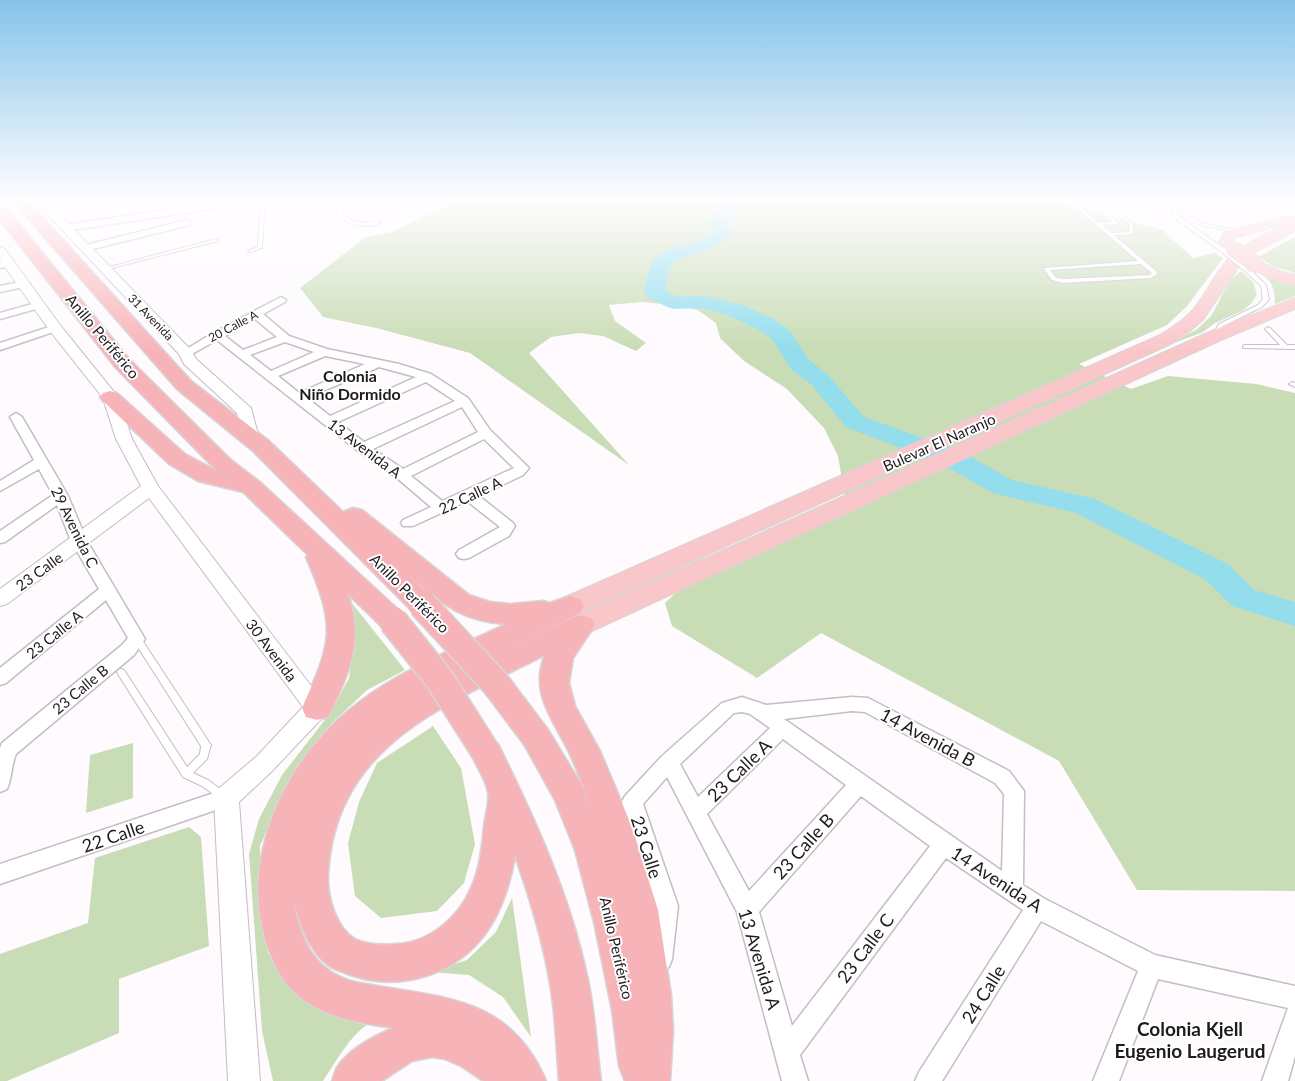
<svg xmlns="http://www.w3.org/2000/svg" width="1295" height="1081" font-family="Lato,sans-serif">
  <rect width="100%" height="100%" fill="#fefafe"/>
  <path fill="#c8dcb5" d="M 457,200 L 1061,200 L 1068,205 L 1162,230 L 1193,258 L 1215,253 L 1223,258 L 1187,306 L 1167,325 L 1079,364 L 1131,389 L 1168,376 L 1256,384 L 1295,393 L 1295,891 L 1137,890 L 1059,761 L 821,633 L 757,678 L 672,626 L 665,603 L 691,578 L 845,496 L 838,456 L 824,428 L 787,389 L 744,361 L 720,338 L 716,323 L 698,310 L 672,305 L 642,302 L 609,305 L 615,321 L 646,343 L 636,351 L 603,336 L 579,333 L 551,337 L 529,353 L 629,465 L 470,353 L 376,328 L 323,317 L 300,288 L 366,237 L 391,232 Z
    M 1295,237 L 1295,273 L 1273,266 L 1260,258 L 1260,256 Z
    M 1241,271 L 1253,282 L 1257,294 L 1252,303 L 1242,311 L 1215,323 L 1203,332 L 1166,346 L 1196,330 L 1211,316 L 1230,280 Z
    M 1260,272 L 1295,283 L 1295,296 L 1275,304 C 1275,288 1272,282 1260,272 Z
    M 347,597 L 405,670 L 367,690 L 332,723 L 282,795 L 260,846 L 261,896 L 268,953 L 286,977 L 368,1024 C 348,1038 337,1060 323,1081 L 273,1081 L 262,1031 L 249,854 L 259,819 L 282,775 L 331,712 L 349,678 L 355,632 Z
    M 433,726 L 461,768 L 475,844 L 464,883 L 437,911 L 381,918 L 355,896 L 348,843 L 359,802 L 377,763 Z
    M 133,743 L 133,798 L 86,813 L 90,755 Z
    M 189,827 L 201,837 L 209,946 L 119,979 L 119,1033 L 7,1081 L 0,1081 L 0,954 L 88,923 L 95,858 Z
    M 512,898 L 531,1037 L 503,997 L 469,975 L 430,972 L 467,960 L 496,932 Z"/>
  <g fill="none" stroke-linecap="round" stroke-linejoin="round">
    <path fill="#93dded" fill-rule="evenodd" d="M 717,200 L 742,200 L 744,203 L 735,219 L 728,223 L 731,232 C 717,253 694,251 674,262 L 669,270 L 665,290 L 677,297 L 703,296 L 743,305 L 775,320 L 789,330 L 809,360 L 827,374 L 864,417 L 960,451 L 1012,480 L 1095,499 L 1228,564 L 1254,590 L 1295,602 L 1295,626 L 1232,606 L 1206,580 L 1076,513 L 993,493 L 940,463 L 846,427 L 811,384 L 792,370 L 772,339 L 759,330 L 727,315 L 703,308 L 674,309 L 667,307 L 647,297 L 644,293 C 646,283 647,272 652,263 C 664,241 697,250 713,231 L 709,221 C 714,214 721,213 725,205 L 720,204 Z"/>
    <defs>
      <path id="service" d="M 234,200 L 266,200 L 265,201 L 262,248 L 250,252 L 248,251 L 258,246 L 261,201 L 236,201 Z
        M 337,200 L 341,200 C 341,225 359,223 379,222 L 381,223 C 370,228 347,227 339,216 C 336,211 337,206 337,200 Z
        M 1067,200 L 1072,200 L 1099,223 L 1113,222 L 1086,200 L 1091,200 L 1119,223 L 1117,224 L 1102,225 L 1111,233 L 1129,232 L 1129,223 L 1107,206 L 1107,200 L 1111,200 L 1111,206 L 1133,223 L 1133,234 L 1114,235 L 1157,272 L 1157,274 L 1151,278 L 1063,283 L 1052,280 L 1044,269 L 1044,268 L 1138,261 ZM 1141,264 L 1152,273 L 1150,275 L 1063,279 L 1056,278 L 1050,270 Z
        M 1156,200 L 1161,200 L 1201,223 L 1241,231 L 1239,232 L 1198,225 Z
        M 1172,212 L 1176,212 L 1181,218 L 1226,250 L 1226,252 L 1222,252 L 1177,220 L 1172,213 Z
        M 216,239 L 218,240 L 218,241 L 104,270 L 102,269 Z
        M 1242,266 L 1246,266 L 1266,285 L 1269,299 L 1262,307 L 1223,326 L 1218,336 L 1214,336 L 1213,335 L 1219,324 L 1258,305 L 1263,299 L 1261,286 L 1242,268 Z
        M 1268,327 L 1270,328 L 1287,345 L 1295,345 L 1295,349 L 1243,348 L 1243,346 L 1245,345 L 1280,345 L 1265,329 Z
        M 1292,382 L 1295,383 L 1295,387 L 1289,384 Z
        M 137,636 L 140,637 L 211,745 L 207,759 L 193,773 L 208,780 L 227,794 L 229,797 L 227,800 L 224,801 L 221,800 L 202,786 L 183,777 L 118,674 L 117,672 L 118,670 L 121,669 L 124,670 L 187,767 L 200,754 L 201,746 L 134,641 L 133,639 L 134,637 Z"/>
      <path id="minor" d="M 229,200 L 240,200 L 230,206 L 66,231 L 61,228 L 66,225 Z
        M 187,220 L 190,221 L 190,225 L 85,251 L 80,248 L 82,246 Z
        M 8,261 L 13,264 L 11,266 L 0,268 L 0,262 Z
        M 25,281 L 30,284 L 29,286 L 0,292 L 0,286 Z
        M 281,297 L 286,300 L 285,302 L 263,314 L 289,336 L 327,349 L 399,364 L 431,374 L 468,398 L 490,430 L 529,468 L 523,475 L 479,496 L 513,523 L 515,526 L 509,536 L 469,558 L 464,559 L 459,558 L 456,554 L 459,550 L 500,527 L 467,501 L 413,526 L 403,526 L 401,523 L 403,520 L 431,507 L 397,478 L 358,451 L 217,340 L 190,355 L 182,355 L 180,353 L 213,333 ZM 255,319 L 277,337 L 243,350 L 225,336 ZM 285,342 L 314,352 L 271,371 L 250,355 ZM 325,356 L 365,364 L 299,393 L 278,376 ZM 379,367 L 416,377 L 330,416 L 307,398 ZM 426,382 L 455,401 L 364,442 L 338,422 ZM 462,407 L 478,432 L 403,469 L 373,449 ZM 484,439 L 514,468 L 442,501 L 411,476 Z
        M 39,302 L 44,305 L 43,307 L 0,319 L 0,313 Z
        M 55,325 L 59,326 L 61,328 L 59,330 L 0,350 L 0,343 Z
        M 16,413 L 22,417 L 68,496 L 87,541 L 145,639 L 134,655 L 16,754 C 11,766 12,778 7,789 L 0,792 L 0,748 L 2,743 L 122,645 L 128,638 L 106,600 L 6,683 L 0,685 L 0,668 L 99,589 L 71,541 L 57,505 L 5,542 L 0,543 L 0,531 L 53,495 L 39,469 L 0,491 L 0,481 L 34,460 L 10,417 Z
        M 742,697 L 766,705 L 852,697 L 868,698 L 1009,771 L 1024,791 L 1023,885 L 1045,899 L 1155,955 L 1295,986 L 1295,1056 L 1288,1081 L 1262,1081 L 1288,1008 L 1158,979 L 1119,1081 L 1093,1081 L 1138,971 L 1041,921 L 942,1081 L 915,1081 L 919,1072 L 1023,910 L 946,858 L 800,1055 L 808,1081 L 782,1081 L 737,912 L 667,777 L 643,804 L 678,906 L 672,959 L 669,967 L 661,970 L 653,967 L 650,959 L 656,906 L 622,802 L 625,796 L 662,756 L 722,703 ZM 852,711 L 865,712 L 995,783 L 1004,794 L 1002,871 L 784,719 ZM 742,712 L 750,714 L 770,728 L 698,797 L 680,764 L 734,713 ZM 783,739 L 846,785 L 749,891 L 707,814 ZM 861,796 L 930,846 L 792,1026 L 759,912 Z
        M 226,789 L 233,792 L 236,798 L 233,804 L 0,884 L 0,864 Z"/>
      <path id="tertiary" d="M 34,200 L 45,200 L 191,350 L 196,359 L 251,408 L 259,438 L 257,441 L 245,441 L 237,413 L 184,364 L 179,354 Z
        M 0,247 L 4,248 L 60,325 L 118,397 L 132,439 L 158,486 L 328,708 L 325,715 L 272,771 L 239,802 L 260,1081 L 228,1081 L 214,798 L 217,790 L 256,757 L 303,707 L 149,498 L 7,604 L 0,606 L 0,589 L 141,486 L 116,439 L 103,398 L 50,331 L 0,260 Z"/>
      <path id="primary" d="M 1289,215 L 1295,217 L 1295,231 L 1257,251 L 1242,262 L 1203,320 L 1189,332 L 1171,344 L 579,613 L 570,615 L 561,613 L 557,606 L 561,599 L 1158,336 C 1172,328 1186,319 1196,306 C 1209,289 1217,269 1233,254 L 1229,253 L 1219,242 L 1224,232 ZM 1285,224 L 1240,248 L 1234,241 L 1235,238 Z
        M 1256,260 L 1283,272 L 1295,275 L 1295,285 L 1272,279 L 1250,268 L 1248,265 L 1250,262 Z
        M 1295,298 L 1295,309 L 1221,340 L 590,632 L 581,635 L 572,632 L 568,625 L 572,618 L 1209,332 Z"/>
      <path id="trunk" d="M 12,200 L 27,200 L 191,381 L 269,441 L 343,512 L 353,508 L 362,510 L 469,595 L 490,602 L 511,604 L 543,601 L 550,603 L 570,596 L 580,599 L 584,606 L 580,613 L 485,660 L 571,618 L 581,615 L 591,618 L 595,625 L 573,658 L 569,683 L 575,706 L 600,751 L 632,827 L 658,910 L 671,995 L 673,1031 L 670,1081 L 625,1081 L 619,1066 L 612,1010 L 594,922 L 575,850 L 555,800 L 520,737 L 525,728 L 536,724 L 547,728 L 581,784 L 592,809 C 584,789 577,769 568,750 C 553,720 529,691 545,655 C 445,706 335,744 328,875 C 327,896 336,928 355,939 C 367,945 384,945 396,944 C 429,943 458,918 471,888 C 480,869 482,846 484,826 C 485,816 490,802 488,792 C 486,780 476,765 471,754 L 476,744 L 487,740 L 498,744 C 534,817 568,891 586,971 C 595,1007 596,1044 601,1081 L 559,1081 C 557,1056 556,1030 553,1004 C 547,953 532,904 515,856 C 510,887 498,923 475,946 C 442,980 390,991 345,973 C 340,971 333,969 328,965 C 310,952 297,920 294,898 C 298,937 314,972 355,982 C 435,998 509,992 546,1081 L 483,1081 L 461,1066 L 445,1059 L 432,1057 L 412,1061 L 382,1081 L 332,1081 C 334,1076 335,1070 338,1066 C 350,1049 374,1036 393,1028 C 363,1023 330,1019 304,1000 C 288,989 278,973 271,955 C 240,880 270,793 323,735 C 370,682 443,654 506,624 C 460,621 442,603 408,575 L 432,597 L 435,604 L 432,611 L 422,614 L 412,611 L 253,451 L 177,389 Z
        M 0,206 L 5,207 L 130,360 L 231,460 L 261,483 L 403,614 L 407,621 L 403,628 L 393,631 L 383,628 L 348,594 C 364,640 349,675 328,717 L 317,720 L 306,717 L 302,708 C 333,640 336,627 306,557 L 308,555 L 243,492 L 198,481 L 169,464 L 103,401 L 100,397 L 103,393 L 110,391 L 117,393 L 185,454 L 217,471 L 116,368 L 0,220 Z"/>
    </defs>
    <use href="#service" stroke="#c4bcc6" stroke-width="2"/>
    <use href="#minor" stroke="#c4bcc6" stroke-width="3"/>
    <use href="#tertiary" stroke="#c4bcc6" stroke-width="2"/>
    <use href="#primary" stroke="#d6d6d6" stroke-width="2"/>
    <use href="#trunk" stroke="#d6d6d6" stroke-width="3"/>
    <use href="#service" fill="#fff" fill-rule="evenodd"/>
    <use href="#minor" fill="#fff" fill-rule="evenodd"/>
    <use href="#tertiary" fill="#fff" fill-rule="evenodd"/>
    <use href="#primary" fill="#f9c7ca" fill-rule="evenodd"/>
    <use href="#trunk" fill="#f7b4b8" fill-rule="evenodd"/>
    <defs>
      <path id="service-bridge" d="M 1224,251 L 1244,267"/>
      <path id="primary-bridge" d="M 1234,250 L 1256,265"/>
      <path id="trunk-bridge" d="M 422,604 L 496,684 L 536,737
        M 393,621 L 440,680 L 487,754"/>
    </defs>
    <use href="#service-bridge" stroke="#c4bcc6" stroke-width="7" stroke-linecap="butt"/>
    <use href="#primary-bridge" stroke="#d6d6d6" stroke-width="18" stroke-linecap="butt"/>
    <use href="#trunk-bridge" stroke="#d6d6d6" stroke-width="31" stroke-linecap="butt"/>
    <use href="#service-bridge" stroke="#fff" stroke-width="5"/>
    <use href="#primary-bridge" stroke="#f9c7ca" stroke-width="16"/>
    <use href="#trunk-bridge" stroke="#f7b4b8" stroke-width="28"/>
  </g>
  <linearGradient id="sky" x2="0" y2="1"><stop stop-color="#86c4ea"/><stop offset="0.57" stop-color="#fffdff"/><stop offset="1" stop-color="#fffdff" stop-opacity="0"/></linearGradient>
  <rect width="1295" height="351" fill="url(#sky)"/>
  <g text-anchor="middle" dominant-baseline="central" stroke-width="4" stroke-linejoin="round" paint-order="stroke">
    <g font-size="12" fill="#1e1b1e" stroke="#fff">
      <text transform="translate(151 317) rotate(46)">31 Avenida</text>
      <text transform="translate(233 326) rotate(-28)">20 Calle A</text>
    </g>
    <g font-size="15" fill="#1e1b1e" stroke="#fff">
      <text transform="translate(103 336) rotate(50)">Anillo Periférico</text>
      <text transform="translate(939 442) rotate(-24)">Bulevar El Naranjo</text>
      <text transform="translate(365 448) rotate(37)">13 Avenida A</text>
      <text transform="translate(470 495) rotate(-25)">22 Calle A</text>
      <text transform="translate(75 527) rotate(64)">29 Avenida C</text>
      <text transform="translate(39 571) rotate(-36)">23 Calle</text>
      <text transform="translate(410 593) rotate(45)">Anillo Periférico</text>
      <text transform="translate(54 634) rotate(-39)">23 Calle A</text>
      <text transform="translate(272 650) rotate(53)">30 Avenida</text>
      <text transform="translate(80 689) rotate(-40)">23 Calle B</text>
      <text transform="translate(617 948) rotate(77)">Anillo Periférico</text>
    </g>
    <g font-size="16" font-weight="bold" fill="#1e1b1e" stroke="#fff">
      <text x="350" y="375">Colonia<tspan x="350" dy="18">Niño Dormido</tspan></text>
    </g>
    <g font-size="18" fill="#1e1b1e" stroke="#fff">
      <text transform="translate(928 737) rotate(28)">14 Avenida B</text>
      <text transform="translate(739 770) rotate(-44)">23 Calle A</text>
      <text transform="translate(113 836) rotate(-19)">22 Calle</text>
      <text transform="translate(803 846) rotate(-48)">23 Calle B</text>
      <text transform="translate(647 847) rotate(72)">23 Calle</text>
      <text transform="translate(997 879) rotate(33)">14 Avenida A</text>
      <text transform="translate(865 948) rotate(-53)">23 Calle C</text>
      <text transform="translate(760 959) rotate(73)">13 Avenida A</text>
      <text transform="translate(983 994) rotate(-58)">24 Calle</text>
    </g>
    <g font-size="19" font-weight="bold" fill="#1e1b1e" stroke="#fff">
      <text x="1190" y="1028">Colonia Kjell<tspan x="1190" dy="22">Eugenio Laugerud</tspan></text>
    </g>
  </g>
</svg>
